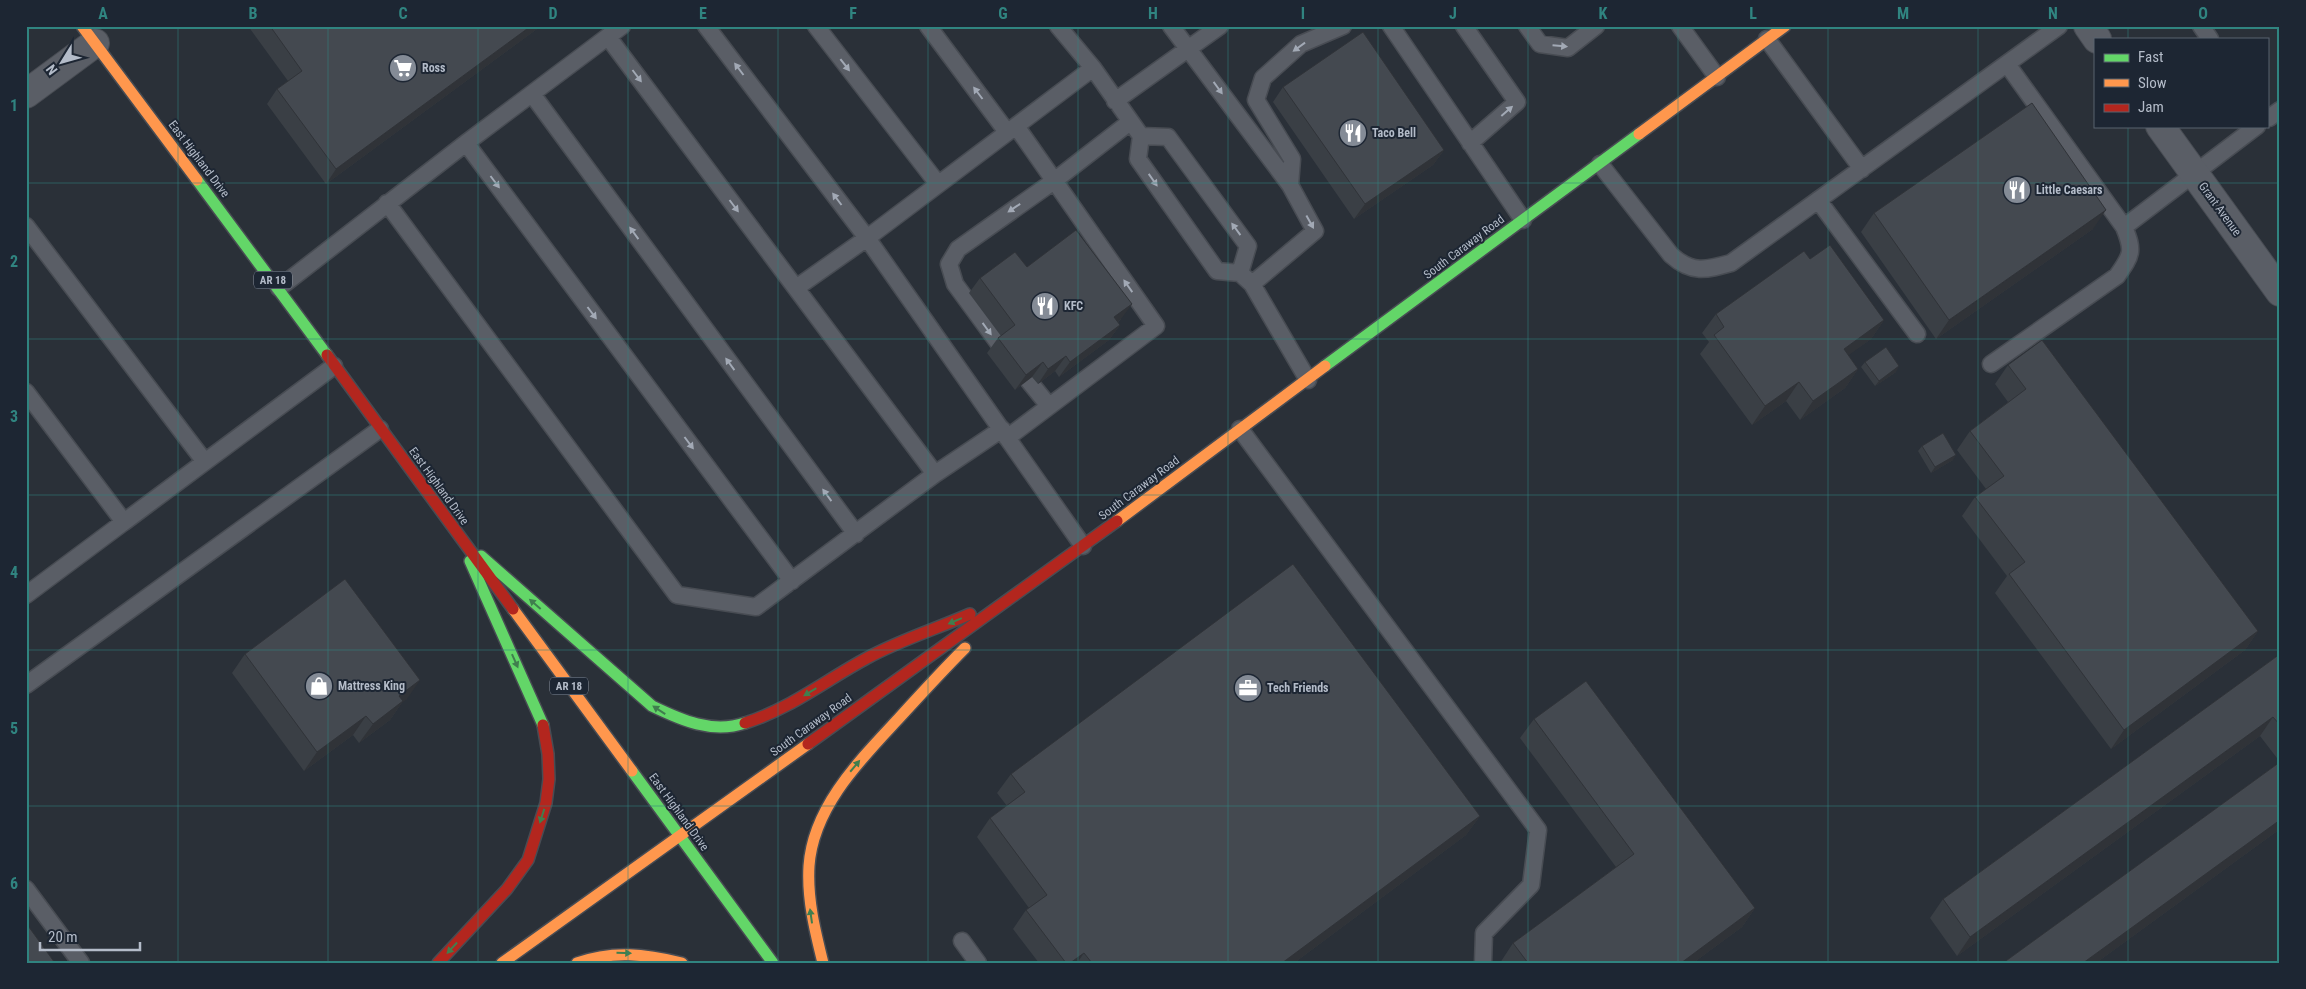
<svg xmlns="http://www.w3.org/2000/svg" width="2306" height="989" font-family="'Roboto Condensed',sans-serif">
  <rect width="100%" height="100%" fill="#2a3038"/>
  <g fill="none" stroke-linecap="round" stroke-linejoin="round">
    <defs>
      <path id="lane" d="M 706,26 L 867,238 L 1083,546
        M 816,26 L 938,184
        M 928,26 L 1007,132
        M 1058,26 L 1093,68 L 1141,136 L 1168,137 L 1248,246 L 1240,273
        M 1171,26 L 1290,185 L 1315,231 L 1252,284
        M 1391,26 L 1523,220
        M 1464,26 L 1517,102 L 1470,143
        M 1527,26 L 1540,44 L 1568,48 L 1596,26
        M 1680,26 L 1717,77
        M 2201,26 L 2210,39
        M 1767,39 L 1862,169
        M 532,94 L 856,534
        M 1115,101 L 1220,26
        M 2267,116 L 2269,118 L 2280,110
        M 1141,136 L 1138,159 L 1217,271 L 1240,273 L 1252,284 L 1308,380
        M 466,143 L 792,581
        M 1600,164 L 1671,255 C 1692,274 1706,270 1731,263 L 2059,26
        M 1290,185 L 1292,159 L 1256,100 L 1263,78 L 1301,44 L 1343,26
        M 1818,200 L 1917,334
        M 387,203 L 677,595 L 756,607 L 935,474 L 608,37
        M 26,226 L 205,462
        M 2124,227 L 2257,126
        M 279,288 L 466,143 L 622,26
        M 796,288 L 867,238 L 1093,68
        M 999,344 L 955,284 L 949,264 L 958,249 L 1054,181 L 1130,122
        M 1991,364 L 2117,276 C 2132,255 2134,251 2124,227 L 2007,64
        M 1028,380 L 1049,406
        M 26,392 L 124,522 L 334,366
        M 1240,429 L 1538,830 L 1531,885 L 1484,933 L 1483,963
        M 1007,438 L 1156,326 L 1016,126
        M 935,474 L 1002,429
        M 26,595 L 124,522
        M 26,685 L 380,429
        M 26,889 L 81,963
        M 962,941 L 978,963"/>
      <path id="street" d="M 2088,26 L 2097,39
        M 26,94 L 95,43
        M 2160,126 L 2280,292"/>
      <path id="fast" d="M 197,180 L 327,355
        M 1325,366 L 1639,134
        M 481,556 L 652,706 C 681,720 712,734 745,723
        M 470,561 L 543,725
        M 632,771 L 773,963"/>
      <path id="slow" d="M 82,26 L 197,180
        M 1639,134 L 1785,26
        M 1117,521 L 1325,366
        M 513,609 L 632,771
        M 502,963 L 808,744
        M 577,963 C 613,950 645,954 682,963
        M 823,963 C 815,931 807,899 809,866 C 813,806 862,758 900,717 C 921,694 943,670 965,648"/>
      <path id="jam" d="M 327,355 L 513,609
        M 745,723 C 790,709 826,680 867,658 C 900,640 936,629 970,614
        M 808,744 L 1117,521
        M 438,963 L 507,889 L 528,860 L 546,803 L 549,779 L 548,754 L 543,725"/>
    </defs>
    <use href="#lane" stroke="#484c53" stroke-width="19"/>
    <use href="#street" stroke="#484c53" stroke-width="30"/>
    <use href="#fast" stroke="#484c53" stroke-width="14"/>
    <use href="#slow" stroke="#484c53" stroke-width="14"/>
    <use href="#jam" stroke="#484c53" stroke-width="14"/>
    <use href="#lane" stroke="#5a5e66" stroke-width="16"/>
    <use href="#street" stroke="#5a5e66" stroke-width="28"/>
    <use href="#fast" stroke="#63d668" stroke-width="11"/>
    <use href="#slow" stroke="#ff974d" stroke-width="11"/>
    <use href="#jam" stroke="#b3261e" stroke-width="11"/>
  </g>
  <path fill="#3a3f45" d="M 248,26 L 541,26 L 326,184 L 267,104 L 277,89 L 288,81 Z
    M 1283,87 L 1444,150 L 1433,165 L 1354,219 L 1273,102 Z
    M 1874,213 L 2093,229 L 1936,339 L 1861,232 Z
    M 1810,259 L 1884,320 L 1871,339 L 1848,355 L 1858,369 L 1845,388 L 1800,420 L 1786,401 L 1752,425 L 1700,354 L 1709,342 L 1702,333 L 1716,314 Z
    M 1027,267 L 1121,319 L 1118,322 L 1120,325 L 1109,340 L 1059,377 L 1055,371 L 1038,384 L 1032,377 L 1015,390 L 987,353 L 998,338 L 1001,336 L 969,293 L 980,278 Z
    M 1865,362 L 1896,372 L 1875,386 L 1861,367 Z
    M 2008,365 L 2258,631 L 2245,650 L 2111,749 L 1995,593 L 2007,576 L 1962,516 L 1975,497 L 1986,489 L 1957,450 L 1970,431 L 2008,402 L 1995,384 Z
    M 1922,446 L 1953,460 L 1931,473 L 1918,451 Z
    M 245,654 L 407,699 L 403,701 L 390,720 L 359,743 L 353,735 L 304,771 L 232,673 Z
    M 2280,654 L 2280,829 L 2096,963 L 2003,963 L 2280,762 L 2260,736 L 1957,956 L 1930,918 L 1943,899 Z
    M 1534,719 L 1755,908 L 1742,927 L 1693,963 L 1500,963 L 1513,943 L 1616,867 L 1520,738 Z
    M 1011,774 L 1480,816 L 1466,835 L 1294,963 L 1039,963 L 1013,929 L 1026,910 L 1029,908 L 977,837 L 990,818 L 1007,806 L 997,793 Z"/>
  <path fill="#303338" d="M 531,26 L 541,26 L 326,184 L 336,169 Z
    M 1444,150 L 1433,165 L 1354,219 L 1365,204 Z
    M 2106,210 L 2093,229 L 1936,339 L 1949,320 Z
    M 1132,304 L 1121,319 L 1104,332 L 1114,317 Z
    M 1884,320 L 1871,339 L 1831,368 L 1844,349 Z
    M 1120,325 L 1109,340 L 1059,377 L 1070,362 Z
    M 1066,356 L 1055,371 L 1038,384 L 1048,369 Z
    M 1043,362 L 1032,377 L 1015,390 L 1026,375 Z
    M 1899,366 L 1896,372 L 1875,386 L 1879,381 Z
    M 1858,369 L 1845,388 L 1800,420 L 1813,401 Z
    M 1799,382 L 1786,401 L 1752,425 L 1765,406 Z
    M 1956,455 L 1953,460 L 1931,473 L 1935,467 Z
    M 2258,631 L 2245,650 L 2111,749 L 2124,730 Z
    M 420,680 L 407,699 L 385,715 L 399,696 Z
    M 403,701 L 390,720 L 359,743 L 373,724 Z
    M 366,716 L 353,735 L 304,771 L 317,752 Z
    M 2273,717 L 2260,736 L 1957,956 L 1970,937 Z
    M 1480,816 L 1466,835 L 1294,963 L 1282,963 Z
    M 2280,820 L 2280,829 L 2096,963 L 2083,963 Z
    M 1755,908 L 1742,927 L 1693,963 L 1681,963 Z
    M 1084,953 L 1077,963 L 1070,963 Z"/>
  <path fill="#444950" stroke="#303338" d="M 270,26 L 531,26 L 336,169 L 277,89 L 302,71 Z
    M 1363,32 L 1444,150 L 1365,204 L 1283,87 Z
    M 2032,103 L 2106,210 L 1949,320 L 1874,213 Z
    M 1076,230 L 1132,304 L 1114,317 L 1120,325 L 1070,362 L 1066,356 L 1048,369 L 1043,362 L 1026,375 L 998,338 L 1015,325 L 980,278 L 1015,252 L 1027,267 Z
    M 1830,245 L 1884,320 L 1844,349 L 1858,369 L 1813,401 L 1799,382 L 1765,406 L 1714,335 L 1724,327 L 1716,314 L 1804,251 L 1810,259 Z
    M 2042,340 L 2258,631 L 2124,730 L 2009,574 L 2025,562 L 1975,497 L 2004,476 L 1970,431 L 2026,389 L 2008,365 Z
    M 1886,347 L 1899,366 L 1879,381 L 1865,362 Z
    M 1943,433 L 1956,455 L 1935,467 L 1922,446 Z
    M 1293,564 L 1480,816 L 1282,963 L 1092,963 L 1084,953 L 1070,963 L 1066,963 L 1026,910 L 1047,895 L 990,818 L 1025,792 L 1011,774 Z
    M 345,579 L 420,680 L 399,696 L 403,701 L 373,724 L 366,716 L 317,752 L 245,654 Z
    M 2280,654 L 2280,725 L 2273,717 L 1970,937 L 1943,899 Z
    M 1586,681 L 1755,908 L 1681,963 L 1528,963 L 1513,943 L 1634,854 L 1534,719 Z
    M 2280,762 L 2280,820 L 2083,963 L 2003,963 Z
    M 26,923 L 55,963 L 26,963 Z"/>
  <defs><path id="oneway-solid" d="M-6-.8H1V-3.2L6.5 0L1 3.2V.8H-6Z" transform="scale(1.25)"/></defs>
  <g fill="#a2a9b5">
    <use href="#oneway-solid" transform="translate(1560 46) rotate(5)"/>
    <use href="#oneway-solid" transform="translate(1299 47) rotate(144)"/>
    <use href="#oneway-solid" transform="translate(845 65) rotate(52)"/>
    <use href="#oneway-solid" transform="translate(739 69) rotate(-127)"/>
    <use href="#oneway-solid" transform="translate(637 76) rotate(53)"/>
    <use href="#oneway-solid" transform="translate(1218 88) rotate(54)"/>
    <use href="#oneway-solid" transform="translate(978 93) rotate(-127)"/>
    <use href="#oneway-solid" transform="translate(1507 111) rotate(-41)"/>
    <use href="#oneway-solid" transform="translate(1153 180) rotate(55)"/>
    <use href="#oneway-solid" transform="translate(495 182) rotate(53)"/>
    <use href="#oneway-solid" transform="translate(837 199) rotate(-127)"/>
    <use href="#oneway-solid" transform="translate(734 206) rotate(53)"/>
    <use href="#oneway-solid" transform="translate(1014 208) rotate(146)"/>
    <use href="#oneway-solid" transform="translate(1310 222) rotate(61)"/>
    <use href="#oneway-solid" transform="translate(1236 229) rotate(-126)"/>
    <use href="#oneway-solid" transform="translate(634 233) rotate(-126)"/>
    <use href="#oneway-solid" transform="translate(1128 286) rotate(-125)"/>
    <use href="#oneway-solid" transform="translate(592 313) rotate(53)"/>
    <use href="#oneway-solid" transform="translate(987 329) rotate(54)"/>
    <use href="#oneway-solid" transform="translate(730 364) rotate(-126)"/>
    <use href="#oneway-solid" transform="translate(689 443) rotate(53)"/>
    <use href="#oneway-solid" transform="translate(827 495) rotate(-126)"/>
  </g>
  <g fill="#407e4e">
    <use href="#oneway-solid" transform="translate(535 604) rotate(-139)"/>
    <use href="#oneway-solid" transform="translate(955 621) rotate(157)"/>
    <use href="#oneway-solid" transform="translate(515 661) rotate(66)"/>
    <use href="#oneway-solid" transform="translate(810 692) rotate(149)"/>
    <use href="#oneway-solid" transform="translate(659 710) rotate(-147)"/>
    <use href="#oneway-solid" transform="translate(855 766) rotate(-50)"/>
    <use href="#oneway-solid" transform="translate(542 816) rotate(108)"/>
    <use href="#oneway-solid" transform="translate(811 916) rotate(-98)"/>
    <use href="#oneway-solid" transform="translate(452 948) rotate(133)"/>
    <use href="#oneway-solid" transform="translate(624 953) rotate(1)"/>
  </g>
  <path fill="none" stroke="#308480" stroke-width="1" stroke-opacity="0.55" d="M 178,26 L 178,963M 328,26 L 328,963M 478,26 L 478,963M 628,26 L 628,963M 778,26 L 778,963M 928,26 L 928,963M 1078,26 L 1078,963M 1228,26 L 1228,963M 1378,26 L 1378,963M 1528,26 L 1528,963M 1678,26 L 1678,963M 1828,26 L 1828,963M 1978,26 L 1978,963M 2128,26 L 2128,39M 2128,126 L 2128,963M 26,183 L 2280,183M 26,339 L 2280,339M 26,495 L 2280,495M 26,650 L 2280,650M 26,806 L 2280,806"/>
  <defs>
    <symbol id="supermarket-disc" viewBox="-11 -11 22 22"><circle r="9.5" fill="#848b96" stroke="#1d2633"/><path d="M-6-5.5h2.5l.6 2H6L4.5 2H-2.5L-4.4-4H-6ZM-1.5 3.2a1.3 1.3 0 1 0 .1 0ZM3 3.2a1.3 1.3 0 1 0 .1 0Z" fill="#fff"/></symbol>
    <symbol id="restaurant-disc" viewBox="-11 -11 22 22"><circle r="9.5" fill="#848b96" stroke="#1d2633"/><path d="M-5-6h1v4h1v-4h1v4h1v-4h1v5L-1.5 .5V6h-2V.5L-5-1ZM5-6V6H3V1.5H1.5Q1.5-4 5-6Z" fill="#fff"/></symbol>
    <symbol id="shop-disc" viewBox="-11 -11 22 22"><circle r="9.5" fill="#848b96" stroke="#1d2633"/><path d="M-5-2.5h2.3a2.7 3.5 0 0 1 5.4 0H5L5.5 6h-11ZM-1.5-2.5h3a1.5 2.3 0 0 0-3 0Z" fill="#fff"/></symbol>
    <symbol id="office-disc" viewBox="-11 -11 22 22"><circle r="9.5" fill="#848b96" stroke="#1d2633"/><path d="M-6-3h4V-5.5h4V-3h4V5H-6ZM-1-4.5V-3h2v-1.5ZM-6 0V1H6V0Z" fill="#fff"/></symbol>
  </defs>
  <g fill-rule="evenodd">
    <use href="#supermarket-disc" x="387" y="52" width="32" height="32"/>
    <use href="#restaurant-disc" x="1337" y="117" width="32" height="32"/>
    <use href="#restaurant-disc" x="2001" y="174" width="32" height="32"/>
    <use href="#restaurant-disc" x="1029" y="290" width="32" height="32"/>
    <use href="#shop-disc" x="303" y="670" width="32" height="32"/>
    <use href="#office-disc" x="1232" y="672" width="32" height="32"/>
  </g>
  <g text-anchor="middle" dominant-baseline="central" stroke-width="4" stroke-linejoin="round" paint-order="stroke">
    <g fill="#1d2633" stroke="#878f9c" stroke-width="1">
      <rect x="254" y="271.5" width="38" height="17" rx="4"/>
      <rect x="550" y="677.5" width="38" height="17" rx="4"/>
    </g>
    <g font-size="11" font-weight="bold" fill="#b4bcc9">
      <text x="273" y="280">AR 18</text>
      <text x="569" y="686">AR 18</text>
    </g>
    <g font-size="12" font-weight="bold" fill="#b4bcc9" stroke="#1d2633" text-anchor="start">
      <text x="422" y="68">Ross</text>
      <text x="1372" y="133">Taco Bell</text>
      <text x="2036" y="190">Little Caesars</text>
      <text x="1064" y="306">KFC</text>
      <text x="338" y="686">Mattress King</text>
      <text x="1267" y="688">Tech Friends</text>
    </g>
    <g font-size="12" fill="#b4bcc9" stroke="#1d2633">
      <text transform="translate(199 159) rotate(53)">East Highland Drive</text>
      <text transform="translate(2220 209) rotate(54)">Grant Avenue</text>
      <text transform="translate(1464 247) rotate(-37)">South Caraway Road</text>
      <text transform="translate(439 486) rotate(54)">East Highland Drive</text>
      <text transform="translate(1139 488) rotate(-37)">South Caraway Road</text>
      <text transform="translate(811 725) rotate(-36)">South Caraway Road</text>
      <text transform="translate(679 812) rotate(54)">East Highland Drive</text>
    </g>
  </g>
  <rect width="2306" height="989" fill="none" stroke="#1d2633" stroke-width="55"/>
  <rect x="2094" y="38" width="175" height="90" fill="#1d2633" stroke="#59626f"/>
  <rect x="2104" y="54" width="25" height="8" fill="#63d668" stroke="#59626f"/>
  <text x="2138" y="62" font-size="15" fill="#b4bcc9">Fast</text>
  <rect x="2104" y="79" width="25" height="8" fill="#ff974d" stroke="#59626f"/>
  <text x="2138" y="88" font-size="15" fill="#b4bcc9">Slow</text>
  <rect x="2104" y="104" width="25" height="8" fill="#b3261e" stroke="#59626f"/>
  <text x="2138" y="112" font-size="15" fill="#b4bcc9">Jam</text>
  <g transform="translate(62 62) rotate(233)" stroke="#1d2633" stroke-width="4" paint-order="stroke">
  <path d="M0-4L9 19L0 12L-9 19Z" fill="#b4bcc9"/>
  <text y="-8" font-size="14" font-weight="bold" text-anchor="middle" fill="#b4bcc9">N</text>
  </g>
  <path d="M40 942v8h100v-8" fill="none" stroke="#b4bcc9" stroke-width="2.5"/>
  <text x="48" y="942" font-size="15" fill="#b4bcc9" stroke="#1d2633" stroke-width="4" paint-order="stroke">20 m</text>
  <rect x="28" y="28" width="2250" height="934" fill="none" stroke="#308480" stroke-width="2"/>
  <g font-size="16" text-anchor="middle" font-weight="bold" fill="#308480">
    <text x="103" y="19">A</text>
    <text x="253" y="19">B</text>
    <text x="403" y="19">C</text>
    <text x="553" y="19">D</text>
    <text x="703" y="19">E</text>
    <text x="853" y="19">F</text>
    <text x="1003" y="19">G</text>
    <text x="1153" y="19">H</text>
    <text x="1303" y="19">I</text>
    <text x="1453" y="19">J</text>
    <text x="1603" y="19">K</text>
    <text x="1753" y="19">L</text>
    <text x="1903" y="19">M</text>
    <text x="2053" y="19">N</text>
    <text x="2203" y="19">O</text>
    <text x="14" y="111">1</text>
    <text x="14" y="267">2</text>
    <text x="14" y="422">3</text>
    <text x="14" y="578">4</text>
    <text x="14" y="734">5</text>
    <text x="14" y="889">6</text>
  </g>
</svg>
